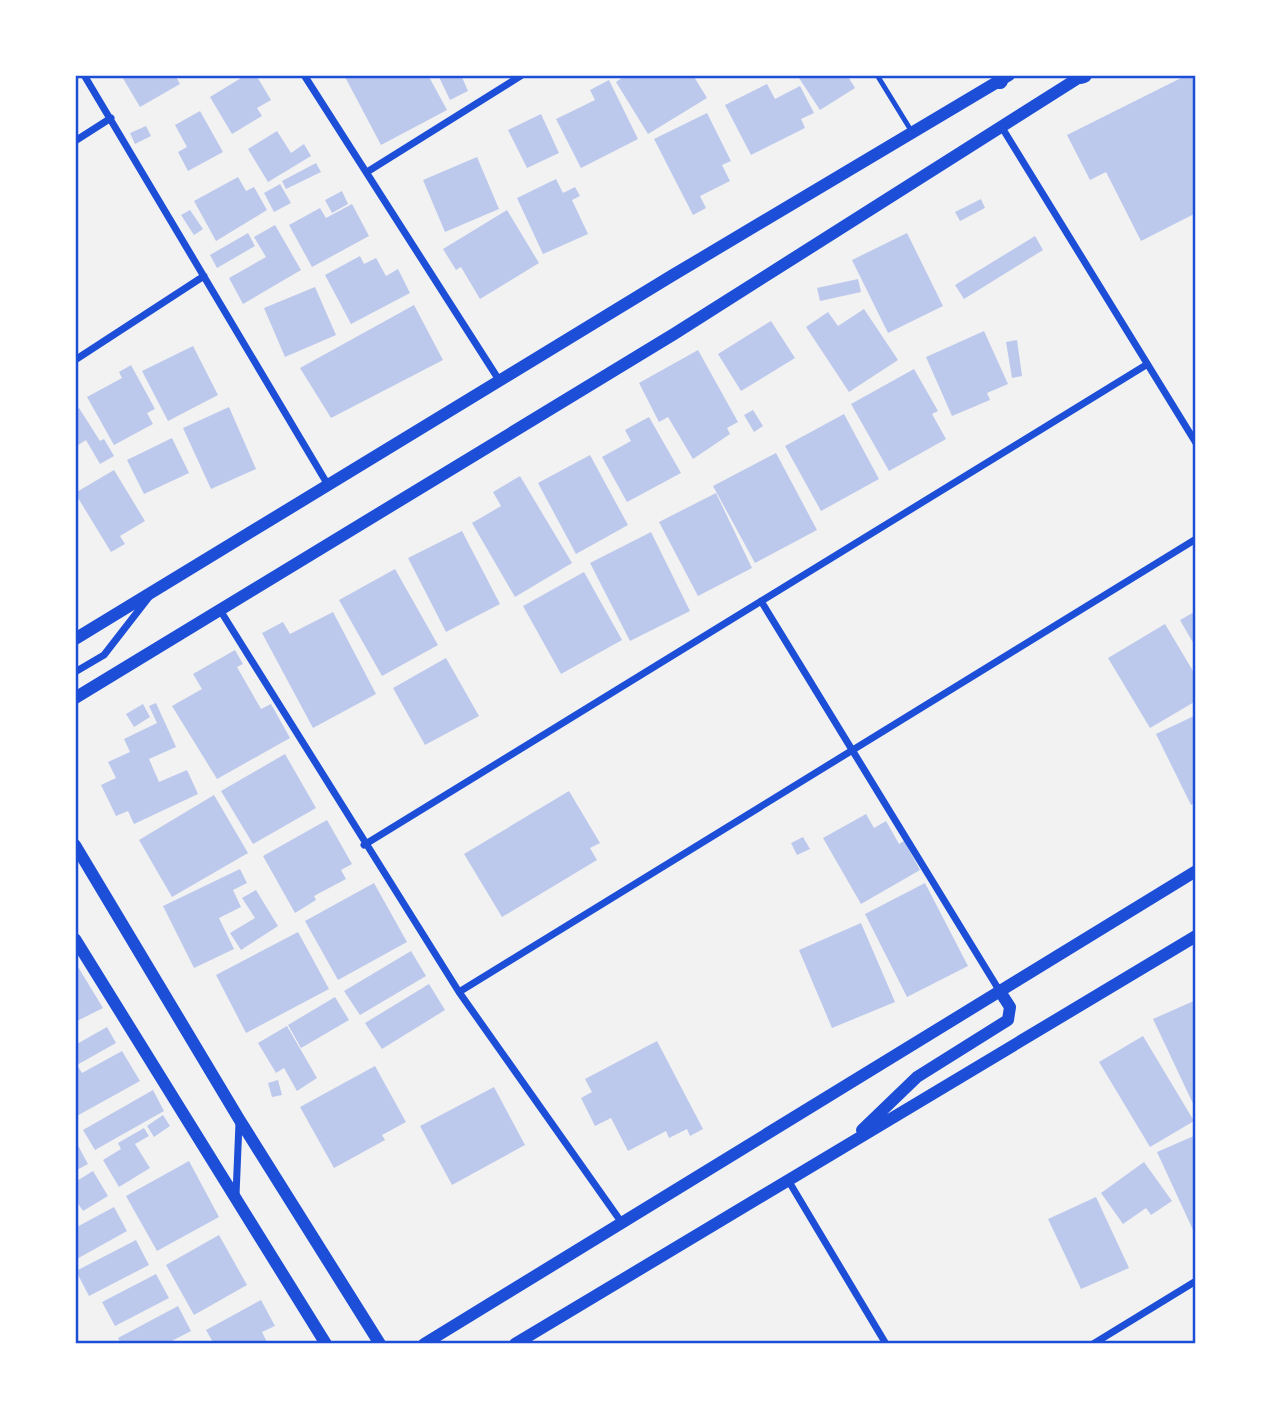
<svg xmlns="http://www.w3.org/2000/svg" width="1271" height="1419" font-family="Inter,sans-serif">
  <rect width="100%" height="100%" fill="#f2f2f2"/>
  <path fill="#bdc9ec" d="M 121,75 L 175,75 L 180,84 L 140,107 Z
    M 246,75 L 256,75 L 271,100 L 257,108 L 262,116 L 232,134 L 210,97 Z
    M 344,75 L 428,75 L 447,110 L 381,145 Z
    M 438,75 L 461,75 L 468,91 L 450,100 Z
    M 626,75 L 693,75 L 707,98 L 648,134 L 616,82 Z
    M 797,75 L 847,75 L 855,88 L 820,110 Z
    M 1187,75 L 1196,75 L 1196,213 L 1141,241 L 1106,172 L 1090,180 L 1067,135 Z
    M 609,80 L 638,139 L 581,168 L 556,119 L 595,100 L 590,90 Z
    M 767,84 L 775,99 L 800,86 L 814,113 L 801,119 L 805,128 L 751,155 L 725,105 Z
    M 200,111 L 223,152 L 188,171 L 178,152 L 187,147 L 175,125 Z
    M 707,113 L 731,161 L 722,165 L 730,181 L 700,196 L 706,208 L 693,215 L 654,139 Z
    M 541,114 L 559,153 L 527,168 L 508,130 Z
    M 146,126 L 151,136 L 135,144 L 130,133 Z
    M 277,131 L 291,153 L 304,144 L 311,156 L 268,182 L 248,149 Z
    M 477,157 L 499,209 L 445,232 L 423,180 Z
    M 316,163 L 321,172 L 286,189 L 282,181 Z
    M 238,177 L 246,191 L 254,187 L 267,210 L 216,241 L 194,201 Z
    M 556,179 L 563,193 L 575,187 L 580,196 L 572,200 L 588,234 L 543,254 L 517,198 Z
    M 280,184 L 291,203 L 274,212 L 264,193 Z
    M 342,191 L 348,204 L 332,213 L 325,200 Z
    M 981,199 L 985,208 L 960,221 L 955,212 Z
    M 352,204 L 369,236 L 312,267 L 289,225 L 320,208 L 326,218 Z
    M 190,210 L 203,229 L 194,235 L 181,215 Z
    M 507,210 L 539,263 L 480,299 L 461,267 L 456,270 L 443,249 Z
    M 275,225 L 301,270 L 243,304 L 229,278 L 266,257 L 254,237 Z
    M 248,233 L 255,246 L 217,268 L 210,255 Z
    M 907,233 L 943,306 L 888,333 L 852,260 Z
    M 1035,236 L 1043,250 L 964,299 L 955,285 Z
    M 360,256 L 364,264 L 376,258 L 386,276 L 398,269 L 410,293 L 351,324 L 325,275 Z
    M 858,279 L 861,292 L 820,301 L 817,288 Z
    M 315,287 L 336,335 L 285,357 L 264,308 Z
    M 414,305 L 443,360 L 331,418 L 300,368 Z
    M 864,309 L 898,360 L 849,392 L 806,327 L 828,312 L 838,326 Z
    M 771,321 L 795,358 L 741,391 L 718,354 Z
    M 984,331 L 1008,384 L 987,393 L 990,400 L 952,416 L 926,357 Z
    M 1017,340 L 1022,376 L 1012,378 L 1006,342 Z
    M 193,346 L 218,395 L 168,421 L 142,371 Z
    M 698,350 L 738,422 L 727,428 L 730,434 L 693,459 L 668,417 L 659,422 L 639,383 Z
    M 131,365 L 155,409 L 147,413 L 153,424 L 114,445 L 87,397 L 122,378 L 119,372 Z
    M 914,369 L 938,411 L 932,414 L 946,439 L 889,471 L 851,404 Z
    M 229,407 L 256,469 L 211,489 L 183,428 Z
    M 79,408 L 100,441 L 104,439 L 114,456 L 100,464 L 86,440 L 75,447 L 75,411 Z
    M 753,410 L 763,426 L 754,432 L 744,415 Z
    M 844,414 L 879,479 L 821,511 L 785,446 Z
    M 649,417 L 681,473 L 627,502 L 602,457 L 631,441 L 625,430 Z
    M 172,438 L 189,473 L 144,494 L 127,460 Z
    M 776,453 L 817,530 L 755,563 L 713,486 Z
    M 590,455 L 628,525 L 576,554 L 538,483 Z
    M 114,470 L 145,521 L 120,536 L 125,544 L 111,552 L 75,493 Z
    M 520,476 L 572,563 L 515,597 L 472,523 L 501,506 L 493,492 Z
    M 716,493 L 752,568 L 698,596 L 659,522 Z
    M 462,531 L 500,604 L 446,632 L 408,558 Z
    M 651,532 L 690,611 L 630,641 L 590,563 Z
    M 395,569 L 438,645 L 382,676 L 339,600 Z
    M 584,572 L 622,640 L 561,674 L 523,606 Z
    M 1196,611 L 1196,648 L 1180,620 Z
    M 333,612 L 376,694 L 313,728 L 262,633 L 283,622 L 290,634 Z
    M 1165,624 L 1196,676 L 1196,701 L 1150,728 L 1108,658 Z
    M 235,650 L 243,664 L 237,667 L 261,709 L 271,704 L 290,738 L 217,779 L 172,706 L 202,689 L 193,674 Z
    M 446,658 L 479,716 L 425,745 L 393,688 Z
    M 156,703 L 176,747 L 149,759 L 159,782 L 187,770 L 198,794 L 134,824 L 128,811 L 116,816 L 101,785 L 116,778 L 108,762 L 130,752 L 124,739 L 157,723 L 149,706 Z
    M 143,704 L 150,717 L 134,727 L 126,714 Z
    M 1196,715 L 1196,803 L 1191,805 L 1156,734 Z
    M 285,754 L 316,808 L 253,844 L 221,791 Z
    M 569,791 L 600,843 L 590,848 L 597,860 L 502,917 L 464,854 Z
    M 214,795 L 248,853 L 172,897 L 139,840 Z
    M 866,814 L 874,828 L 886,821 L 899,844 L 904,841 L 920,870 L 861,904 L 823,838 Z
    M 327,820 L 352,864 L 341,870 L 346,879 L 314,896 L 316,900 L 295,913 L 263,856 Z
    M 803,837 L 810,849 L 797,855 L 791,843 Z
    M 240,869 L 247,883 L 233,890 L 241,907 L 219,918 L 234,949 L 194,968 L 163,906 Z
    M 374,883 L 407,942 L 338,980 L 305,921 Z
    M 925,883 L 968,966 L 907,997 L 865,914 Z
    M 256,890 L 278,926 L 241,950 L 230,933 L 255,918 L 242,898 Z
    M 861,923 L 895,1002 L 832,1028 L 799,950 Z
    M 298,932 L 329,989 L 246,1033 L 216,975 Z
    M 411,951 L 426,976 L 360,1015 L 344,991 Z
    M 75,962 L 103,1008 L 75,1022 Z
    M 429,984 L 445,1010 L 382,1049 L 365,1023 Z
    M 335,997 L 349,1020 L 301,1048 L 288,1025 Z
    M 1196,1000 L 1196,1110 L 1153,1019 Z
    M 287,1026 L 317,1078 L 297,1091 L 284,1068 L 276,1073 L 258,1043 Z
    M 107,1027 L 116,1043 L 77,1065 L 82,1073 L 122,1051 L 140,1081 L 75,1117 L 75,1045 Z
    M 1143,1036 L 1194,1121 L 1150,1147 L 1099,1062 Z
    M 657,1041 L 703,1129 L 690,1136 L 687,1129 L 669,1138 L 666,1131 L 628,1151 L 611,1118 L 595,1126 L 581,1098 L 592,1092 L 585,1079 Z
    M 375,1066 L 406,1122 L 382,1135 L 385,1140 L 334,1168 L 300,1107 Z
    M 278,1080 L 282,1095 L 272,1097 L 268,1083 Z
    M 494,1087 L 525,1145 L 452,1185 L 420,1126 Z
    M 153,1090 L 164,1111 L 95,1150 L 83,1130 Z
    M 163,1115 L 170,1126 L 154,1137 L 147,1126 Z
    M 144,1128 L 149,1136 L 135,1144 L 150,1168 L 119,1187 L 103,1160 L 121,1149 L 118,1143 Z
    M 1196,1135 L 1196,1229 L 1193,1230 L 1157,1152 Z
    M 75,1140 L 88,1164 L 75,1171 Z
    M 189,1161 L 219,1217 L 157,1251 L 126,1196 Z
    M 1144,1162 L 1172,1201 L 1151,1215 L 1146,1208 L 1123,1224 L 1101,1193 Z
    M 93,1171 L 108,1196 L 83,1211 L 75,1199 L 75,1182 Z
    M 1096,1197 L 1129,1268 L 1081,1289 L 1048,1219 Z
    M 114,1207 L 127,1231 L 75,1260 L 75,1228 Z
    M 219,1235 L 247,1285 L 194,1315 L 166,1265 Z
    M 136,1240 L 149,1265 L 89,1296 L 76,1271 Z
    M 156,1274 L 169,1298 L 115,1326 L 102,1302 Z
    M 261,1300 L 275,1326 L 262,1332 L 268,1344 L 214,1344 L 206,1330 Z
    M 178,1306 L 191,1331 L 166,1344 L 121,1344 L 118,1338 Z"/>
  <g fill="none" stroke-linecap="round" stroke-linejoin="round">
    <path stroke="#1d4ed8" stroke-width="5" d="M 877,75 L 912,132"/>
    <path stroke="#1d4ed8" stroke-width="7" d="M 84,75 L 328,485
      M 304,75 L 499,380
      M 1001,126 L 1196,443
      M 75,141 L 111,118
      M 367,172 L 522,75
      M 75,360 L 204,276
      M 761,601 L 999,990
      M 220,610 L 459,992 L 622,1223
      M 75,672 L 104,655 L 149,597
      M 364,845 L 1146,365
      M 459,992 L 1196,539
      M 788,1180 L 886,1344
      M 236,1195 L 239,1123
      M 1093,1344 L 1196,1281"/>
    <path stroke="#1d4ed8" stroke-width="12" d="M 75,639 L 673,275 L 1009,75
      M 75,698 L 674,334 L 1083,75
      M 75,845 L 239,1119 L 380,1344
      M 75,939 L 326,1344
      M 862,1130 L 917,1077 L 1008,1020 L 1010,1007 L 999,990
      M 424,1344 L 1196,871
      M 515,1344 L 1196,936"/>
    <path stroke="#1d4ed8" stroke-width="16" d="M 1081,76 L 1084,75
      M 1000,81 L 1001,75"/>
  </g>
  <rect width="1271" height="1419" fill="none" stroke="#ffffff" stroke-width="154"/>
  <rect x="77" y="77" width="1117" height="1265" fill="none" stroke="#1d4ed8" stroke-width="2.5"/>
</svg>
